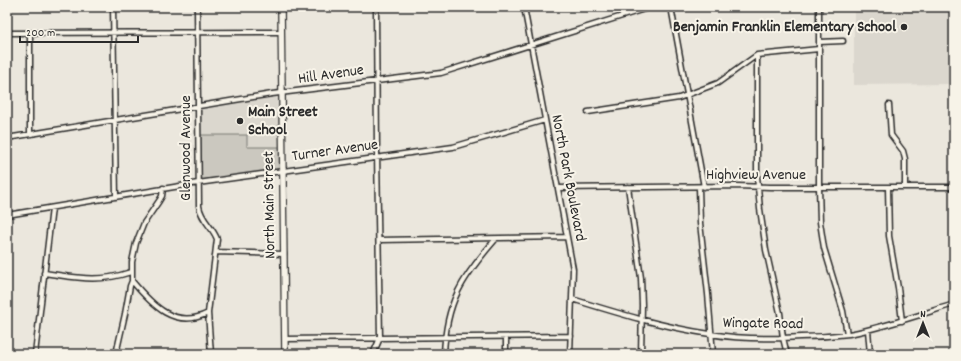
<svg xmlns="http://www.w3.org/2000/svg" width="961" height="361" font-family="Dekko,sans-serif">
  <rect width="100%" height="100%" fill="#ebe7dd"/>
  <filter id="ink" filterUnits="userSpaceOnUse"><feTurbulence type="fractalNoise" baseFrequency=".025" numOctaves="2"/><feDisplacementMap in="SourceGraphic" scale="8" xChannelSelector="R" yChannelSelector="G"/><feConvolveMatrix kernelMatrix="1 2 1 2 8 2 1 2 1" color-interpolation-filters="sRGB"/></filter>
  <g filter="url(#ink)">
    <path fill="#dbd7ce" d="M 854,7 L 954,7 L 954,84 L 854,85 Z
      M 280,95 L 280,147 L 247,147 L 247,135 L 200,135 L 199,107 Z"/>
    <path fill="#cbc8bf" stroke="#7b7a75" d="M 200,135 L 247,135 L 247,147 L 280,147 L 280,169 L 200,181 Z"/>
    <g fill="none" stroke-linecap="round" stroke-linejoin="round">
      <defs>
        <path id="street" d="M 113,7 L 116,197
          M 197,7 L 199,206 C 201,220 212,226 217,239 L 208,313 L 211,354
          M 524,7 L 573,269 L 570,354
          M 671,7 L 704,187
          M 819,7 L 819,187 L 820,222 L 824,248 L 843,311 L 847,334
          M 7,33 L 281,32
          M 30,33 L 30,134
          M 819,42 L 843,41
          M 757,55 L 757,176 L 760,209 L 766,250 L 780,313 L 783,338 L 787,354
          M 889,105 L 891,135 L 903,151 L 905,159 L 905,187
          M 588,112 L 679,98 L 718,83 L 757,55 L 819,49
          M 7,138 L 272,94 L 441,73 L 651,7
          M 628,187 L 641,278 L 642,305 L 641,354
          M 699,187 L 700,223 L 708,294 L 713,354
          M 888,187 L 889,236 L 898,288 L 902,321
          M 558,188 L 736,186 L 770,187 L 954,187
          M 7,215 L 198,183 L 453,147 L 545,120
          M 379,240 L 567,237
          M 216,252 L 284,254
          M 44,273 C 79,278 97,283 131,272
          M 132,281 C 152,305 175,330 208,313
          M 572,299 C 617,313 663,327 710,334 C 739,339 771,339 801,337 C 817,337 833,336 849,334 C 885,327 919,315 954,304
          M 868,330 L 870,354
          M 285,339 L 571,336
          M 35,354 L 52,208
          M 116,354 L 125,314 L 130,286 L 132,281 L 132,262 L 136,243 L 144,223 L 159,201 L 162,196 L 163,188
          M 373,354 L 380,338 L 377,152 L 376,7
          M 444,354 C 446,302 462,278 495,240
          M 506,354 L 506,337"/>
        <path id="secondary" d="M 281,7 L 285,354"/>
      </defs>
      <use href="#street" stroke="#2b2b2b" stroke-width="7"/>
      <use href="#secondary" stroke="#2b2b2b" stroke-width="8"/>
      <use href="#street" stroke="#f7f3e8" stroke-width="4"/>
      <use href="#secondary" stroke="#f7f3e8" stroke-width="5.5"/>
    </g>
  </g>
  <g fill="#2b2b2b" stroke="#f7f3e8" stroke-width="1.5">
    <circle cx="904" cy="27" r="4"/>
    <circle cx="240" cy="121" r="4"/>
  </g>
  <g text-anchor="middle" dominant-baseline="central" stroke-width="4" stroke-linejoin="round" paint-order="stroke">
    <g font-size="16" font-weight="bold" fill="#2b2b2b" stroke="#f7f3e8" text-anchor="end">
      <text x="896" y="27">Benjamin Franklin Elementary School</text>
      <text x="248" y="112" text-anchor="start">Main Street<tspan x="248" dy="18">School</tspan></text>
    </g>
    <g font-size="16" fill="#2b2b2b" stroke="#f7f3e8">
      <text transform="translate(331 75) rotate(-8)">Hill Avenue</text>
      <text transform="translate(186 148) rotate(-90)">Glenwood Avenue</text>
      <text transform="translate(335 151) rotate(-8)">Turner Avenue</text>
      <text x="756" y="175">Highview Avenue</text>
      <text transform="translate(568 178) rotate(79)">North Park Boulevard</text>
      <text transform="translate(270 205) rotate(-91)">North Main Street</text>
      <text transform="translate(763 324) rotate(1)">Wingate Road</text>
    </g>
  </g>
  <rect width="961" height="361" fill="none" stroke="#f7f3e8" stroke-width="24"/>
  <rect x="12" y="12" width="937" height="337" fill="none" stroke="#2b2b2b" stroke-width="1.5" filter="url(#ink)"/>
  <g transform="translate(923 323)" stroke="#f7f3e8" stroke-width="3" paint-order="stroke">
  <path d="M0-3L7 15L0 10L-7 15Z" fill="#2b2b2b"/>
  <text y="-6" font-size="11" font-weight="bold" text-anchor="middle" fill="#2b2b2b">N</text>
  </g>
  <path d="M20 36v6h118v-6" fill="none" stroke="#2b2b2b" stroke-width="2"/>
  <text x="26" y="36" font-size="12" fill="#2b2b2b" stroke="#f7f3e8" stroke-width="3" paint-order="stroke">200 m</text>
</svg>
